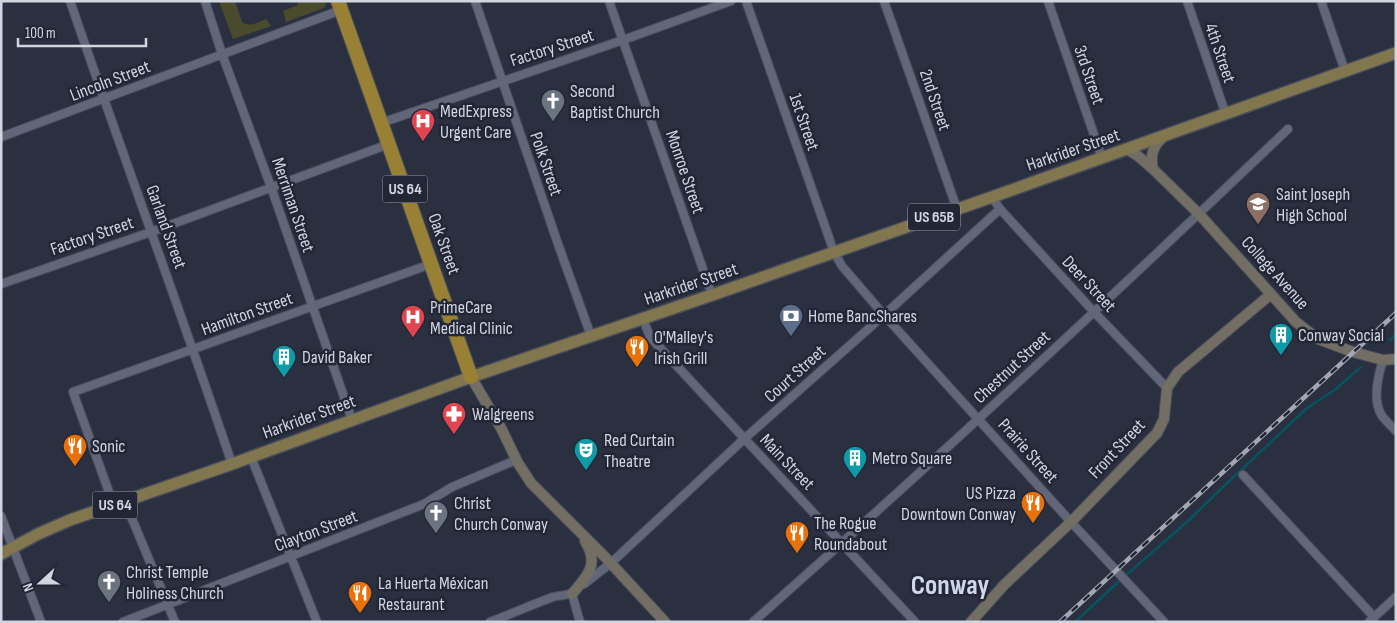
<svg xmlns="http://www.w3.org/2000/svg" width="1397" height="623" font-family="'Sofia Sans Condensed',sans-serif">
  <rect width="100%" height="100%" fill="#2b3040"/>
  <path fill="#4a4b2d" d="M 219,1 L 235,1 L 242,22 C 250,28 258,22 266,19 L 271,26 L 233,39 Z
    M 297,1 L 326,1 L 325,7 L 321,9 L 286,22 L 283,11 L 298,5 Z"/>
  <g fill="none" stroke-linecap="round" stroke-linejoin="round">
    <path stroke="#05545d" stroke-width="2.5" d="M 1390,340 L 1396,334
      M 1075,622 L 1117,583 L 1188,521 L 1223,487 L 1307,408 L 1336,389 L 1361,367"/>
    <defs>
      <path id="street" d="M 70,1 C 123,156 180,309 232,464
        M 205,1 L 222,54 L 271,187 L 352,420
        M 475,1 L 558,244 L 591,336
        M 609,1 L 712,295
        M 746,1 L 834,252 L 842,266 L 884,315 L 1071,522 L 1164,622
        M 884,1 L 957,209
        M 1048,1 L 1102,158
        M 1187,1 L 1226,115
        M 1321,1 L 1345,71
        M 381,123 L 623,40 L 731,1
        M 1,137 L 341,10
        M 992,197 L 1000,209 L 1094,312 L 1167,388
        M 1,284 L 151,232 L 389,144
        M 643,319 L 650,337 L 915,622
        M 1383,360 C 1378,376 1372,401 1382,416 C 1386,421 1391,426 1396,431
        M 251,457 L 317,622
        M 1243,475 L 1374,617
        M 125,502 L 175,622
        M 114,506 L 73,392 L 431,264
        M 1,516 L 41,622
        M 584,584 L 611,563 L 744,439 L 884,315 L 1000,209
        M 572,594 L 580,622
        M 123,622 L 424,504 L 452,487 L 516,460
        M 490,622 C 511,614 531,605 553,597 C 560,595 569,596 575,591
        M 753,622 C 935,461 1113,296 1288,129
        M 1369,622 L 1396,597"/>
      <path id="secondary" d="M 1127,149 L 1138,156 L 1153,169 L 1199,214 L 1296,322 L 1318,339 L 1353,352 L 1383,360 L 1396,359
        M 1153,169 C 1150,155 1153,146 1163,137
        M 471,377 L 501,428 L 518,463 L 531,483 L 605,557 L 665,622
        M 572,594 C 587,576 600,565 585,541
        M 971,622 L 1004,585 L 1071,522 L 1157,433 L 1164,419 L 1167,388 L 1178,372 L 1271,294"/>
      <path id="primary" d="M 1,554 L 38,534 L 70,520 L 232,464 L 471,377 L 712,295 L 992,197 L 1396,53"/>
      <path id="highway" d="M 338,1 L 471,377"/>
    </defs>
    <use href="#street" stroke="#494d5b" stroke-width="10"/>
    <use href="#secondary" stroke="#494d5b" stroke-width="12"/>
    <use href="#primary" stroke="#494d5b" stroke-width="14"/>
    <use href="#highway" stroke="#494d5b" stroke-width="16"/>
    <use href="#street" stroke="#616678" stroke-width="8"/>
    <use href="#secondary" stroke="#726e64" stroke-width="10"/>
    <use href="#primary" stroke="#82764f" stroke-width="11"/>
    <use href="#highway" stroke="#988134" stroke-width="14"/>
    <defs>
      <path id="rail" d="M 1060,622 L 1396,313"/>
    </defs>
    <use href="#rail" stroke="#a3a7b3" stroke-width="4.5"/>
    <use href="#rail" stroke="#222636" stroke-width="2.5" stroke-dasharray="8" stroke-linecap="butt"/>
  </g>
  <defs>
    <symbol id="church-pin" viewBox="-11 -11 22 30"><path d="M0 17L-7.5 6A9.5 9.5 0 1 1 7.5 6Z" fill="#6b7280" stroke="#222636"/><path d="M-1.2-6h2.4v3.5h3.3v2.4h-3.3V6h-2.4V-.1h-3.3v-2.4h3.3Z" fill="#fff"/></symbol>
    <symbol id="hospital-pin" viewBox="-11 -11 22 30"><path d="M0 17L-7.5 6A9.5 9.5 0 1 1 7.5 6Z" fill="#e0444e" stroke="#222636"/><path d="M-5-5h3v3.5h4V-5h3V5h-3V1.5h-4V5h-3Z" fill="#fff"/></symbol>
    <symbol id="school-pin" viewBox="-11 -11 22 30"><path d="M0 17L-7.5 6A9.5 9.5 0 1 1 7.5 6Z" fill="#8d6e63" stroke="#222636"/><path d="M0-5L7-2L0 1L-7-2ZM-4 1L0 2.5L4 1V4Q0 6-4 4Z" fill="#fff"/></symbol>
    <symbol id="bank-pin" viewBox="-11 -11 22 30"><path d="M0 17L-7.5 6A9.5 9.5 0 1 1 7.5 6Z" fill="#5c6f8a" stroke="#222636"/><path d="M-6-4H6V4H-6ZM0-2.3a2.3 2.3 0 1 0 0 4.6a2.3 2.3 0 1 0 0-4.6Z" fill="#fff"/></symbol>
    <symbol id="building-pin" viewBox="-11 -11 22 30"><path d="M0 17L-7.5 6A9.5 9.5 0 1 1 7.5 6Z" fill="#0f9aa8" stroke="#222636"/><path d="M-4-6H4V6H1V3H-1V6H-4ZM-2.5-4.3h1.7v1.8h-1.7ZM.8-4.3h1.7v1.8H.8ZM-2.5-1h1.7V.8h-1.7ZM.8-1h1.7V.8H.8Z" fill="#fff"/></symbol>
    <symbol id="restaurant-pin" viewBox="-11 -11 22 30"><path d="M0 17L-7.5 6A9.5 9.5 0 1 1 7.5 6Z" fill="#e8710a" stroke="#222636"/><path d="M-5-6h1v4h1v-4h1v4h1v-4h1v5L-1.5 .5V6h-2V.5L-5-1ZM5-6V6H3V1.5H1.5Q1.5-4 5-6Z" fill="#fff"/></symbol>
    <symbol id="pharmacy-pin" viewBox="-11 -11 22 30"><path d="M0 17L-7.5 6A9.5 9.5 0 1 1 7.5 6Z" fill="#e0444e" stroke="#222636"/><path d="M-2-6h4v4h4v4h-4v4h-4v-4h-4v-4h4Z" fill="#fff"/></symbol>
    <symbol id="theatre-pin" viewBox="-11 -11 22 30"><path d="M0 17L-7.5 6A9.5 9.5 0 1 1 7.5 6Z" fill="#0f9aa8" stroke="#222636"/><path d="M-5-5.5Q0-4 5-5.5V0Q5 5 0 6Q-5 5-5 0ZM-3.3-2.5H-1v1.5H-3.3ZM1-2.5H3.3v1.5H1ZM-2.8 1Q0 5.5 2.8 1Z" fill="#fff"/></symbol>
  </defs>
  <g fill-rule="evenodd">
    <use href="#church-pin" x="539" y="87" width="28" height="38"/>
    <use href="#hospital-pin" x="409" y="107" width="28" height="38"/>
    <use href="#school-pin" x="1244" y="190" width="28" height="38"/>
    <use href="#bank-pin" x="777" y="302" width="28" height="38"/>
    <use href="#hospital-pin" x="399" y="303" width="28" height="38"/>
    <use href="#building-pin" x="1267" y="321" width="28" height="38"/>
    <use href="#restaurant-pin" x="623" y="333" width="28" height="38"/>
    <use href="#building-pin" x="270" y="343" width="28" height="38"/>
    <use href="#pharmacy-pin" x="440" y="400" width="28" height="38"/>
    <use href="#restaurant-pin" x="61" y="432" width="28" height="38"/>
    <use href="#theatre-pin" x="572" y="436" width="28" height="38"/>
    <use href="#building-pin" x="841" y="444" width="28" height="38"/>
    <use href="#restaurant-pin" x="1019" y="489" width="28" height="38"/>
    <use href="#church-pin" x="422" y="499" width="28" height="38"/>
    <use href="#restaurant-pin" x="783" y="519" width="28" height="38"/>
    <use href="#church-pin" x="95" y="568" width="28" height="38"/>
    <use href="#restaurant-pin" x="346" y="579" width="28" height="38"/>
  </g>
  <g text-anchor="middle" dominant-baseline="central" stroke-width="5" stroke-linejoin="round" paint-order="stroke">
    <g fill="#222636" stroke="#9ca0ac" stroke-width="1">
      <rect x="382.5" y="175.5" width="45" height="27" rx="4"/>
      <rect x="908" y="203.5" width="52" height="27" rx="4"/>
      <rect x="92.5" y="491.5" width="45" height="27" rx="4"/>
    </g>
    <g font-size="16" font-weight="bold" fill="#d1d5df">
      <text x="405" y="189">US 64</text>
      <text x="934" y="217">US 65B</text>
      <text x="115" y="505">US 64</text>
    </g>
    <g font-size="18" fill="#d1d5df" stroke="#222636">
      <text transform="translate(552 48) rotate(-18)">Factory Street</text>
      <text transform="translate(1220 53) rotate(71)">4th Street</text>
      <text transform="translate(1089 75) rotate(71)">3rd Street</text>
      <text transform="translate(110 81) rotate(-21)">Lincoln Street</text>
      <text transform="translate(935 100) rotate(71)">2nd Street</text>
      <text transform="translate(804 122) rotate(71)">1st Street</text>
      <text transform="translate(1073 150) rotate(-19)">Harkrider Street</text>
      <text transform="translate(546 164) rotate(71)">Polk Street</text>
      <text transform="translate(685 172) rotate(71)">Monroe Street</text>
      <text transform="translate(293 205) rotate(71)">Merriman Street</text>
      <text transform="translate(166 227) rotate(70)">Garland Street</text>
      <text transform="translate(92 236) rotate(-19)">Factory Street</text>
      <text transform="translate(444 244) rotate(70)">Oak Street</text>
      <text transform="translate(1275 273) rotate(48)">College Avenue</text>
      <text transform="translate(691 284) rotate(-19)">Harkrider Street</text>
      <text transform="translate(1089 284) rotate(47)">Deer Street</text>
      <text transform="translate(247 314) rotate(-20)">Hamilton Street</text>
      <text transform="translate(1012 367) rotate(-43)">Chestnut Street</text>
      <text transform="translate(795 374) rotate(-42)">Court Street</text>
      <text transform="translate(309 417) rotate(-20)">Harkrider Street</text>
      <text transform="translate(1117 449) rotate(-47)">Front Street</text>
      <text transform="translate(1028 451) rotate(48)">Prairie Street</text>
      <text transform="translate(787 462) rotate(46)">Main Street</text>
      <text transform="translate(316 531) rotate(-21)">Clayton Street</text>
    </g>
    <g font-size="18" fill="#d1d5df" stroke="#222636" text-anchor="start">
      <text x="570" y="91">Second<tspan x="570" dy="21">Baptist Church</tspan></text>
      <text x="440" y="111">MedExpress<tspan x="440" dy="21">Urgent Care</tspan></text>
      <text x="1276" y="194">Saint Joseph<tspan x="1276" dy="21">High School</tspan></text>
      <text x="430" y="307">PrimeCare<tspan x="430" dy="21">Medical Clinic</tspan></text>
      <text x="808" y="316">Home BancShares</text>
      <text x="1298" y="335">Conway Social</text>
      <text x="654" y="337">O'Malley's<tspan x="654" dy="21">Irish Grill</tspan></text>
      <text x="302" y="357">David Baker</text>
      <text x="472" y="414">Walgreens</text>
      <text x="604" y="440">Red Curtain<tspan x="604" dy="21">Theatre</tspan></text>
      <text x="92" y="446">Sonic</text>
      <text x="872" y="458">Metro Square</text>
      <text x="1016" y="493" text-anchor="end">US Pizza<tspan x="1016" dy="21">Downtown Conway</tspan></text>
      <text x="454" y="503">Christ<tspan x="454" dy="21">Church Conway</tspan></text>
      <text x="814" y="523">The Rogue<tspan x="814" dy="21">Roundabout</tspan></text>
      <text x="126" y="572">Christ Temple<tspan x="126" dy="21">Holiness Church</tspan></text>
      <text x="378" y="583">La Huerta Méxican<tspan x="378" dy="21">Restaurant</tspan></text>
    </g>
    <g font-size="28" font-weight="bold" fill="#d0d7ec" stroke="#222636">
      <text x="950" y="585">Conway</text>
    </g>
  </g>
  <rect width="1397" height="623" fill="none" stroke="#d1d5df" stroke-width="5"/>
  <g transform="translate(40 583) rotate(249)" stroke="#222636" stroke-width="4" paint-order="stroke">
  <path d="M0-4L9 19L0 12L-9 19Z" fill="#d1d5df"/>
  <text y="-8" font-size="14" font-weight="bold" text-anchor="middle" fill="#d1d5df">N</text>
  </g>
  <path d="M18 38v8h128v-8" fill="none" stroke="#d1d5df" stroke-width="2.5"/>
  <text x="25" y="38" font-size="15" fill="#d1d5df" stroke="#222636" stroke-width="4" paint-order="stroke">100 m</text>
</svg>
